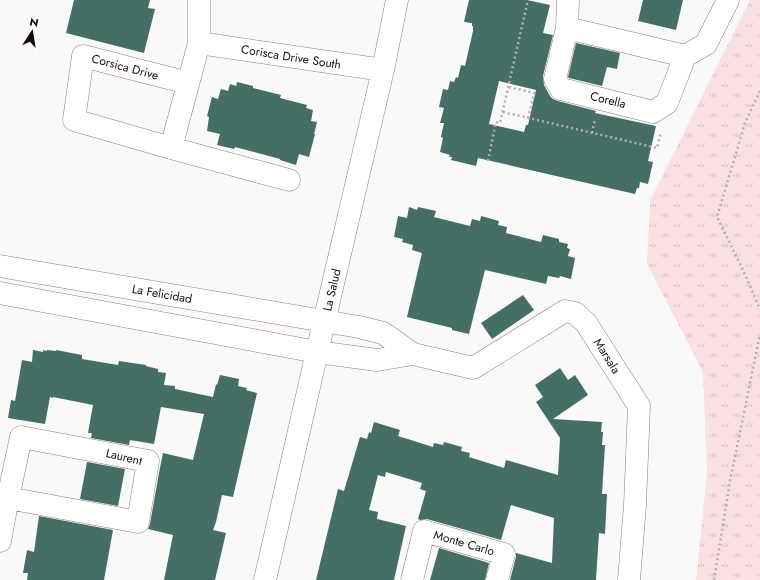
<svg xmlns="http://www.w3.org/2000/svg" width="760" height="580" font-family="Jost,sans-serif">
  <defs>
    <pattern id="grass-tufts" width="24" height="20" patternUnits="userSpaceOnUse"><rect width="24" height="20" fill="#fbe0e3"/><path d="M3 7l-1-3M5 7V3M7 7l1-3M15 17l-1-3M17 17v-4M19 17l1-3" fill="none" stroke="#d6bfc2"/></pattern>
  </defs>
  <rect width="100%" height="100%" fill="#f9f9f9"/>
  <path fill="url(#grass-tufts)" d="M 750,0 L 760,0 L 760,580 L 696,580 L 707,474 L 703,372 L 647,264 L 650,201 Z"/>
  <path fill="#456e67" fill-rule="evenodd" d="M 74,0 L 150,0 L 148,8 L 155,9 L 144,53 L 66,33 Z
    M 469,0 L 527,0 L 550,5 L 543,33 L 553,35 L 543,76 L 544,85 L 550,96 L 553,99 L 558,101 L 596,111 L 595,113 L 656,126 L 648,161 L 653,162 L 648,184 L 640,182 L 639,188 L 637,188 L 635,194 L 478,158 L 476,166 L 451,160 L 452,157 L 449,157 L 450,155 L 440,152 L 443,138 L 441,137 L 444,123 L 440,123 L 444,108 L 439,107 L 443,89 L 448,90 L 450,81 L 454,82 L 456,77 L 458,78 L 461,65 L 465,66 L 473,31 L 473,26 L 472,26 L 472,23 L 464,22 ZM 499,81 L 536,90 L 528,125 L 526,125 L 524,132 L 489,124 Z
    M 643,0 L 683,0 L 676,30 L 638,21 Z
    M 576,43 L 620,53 L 617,69 L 607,67 L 602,86 L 569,78 L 568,77 Z
    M 237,82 L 253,86 L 253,88 L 281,95 L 280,98 L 307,105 L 306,108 L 313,110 L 311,121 L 317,122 L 314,134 L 315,134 L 309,157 L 299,154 L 296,165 L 280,160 L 280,159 L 235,147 L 234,149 L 217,145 L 220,134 L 207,131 L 209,117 L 207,116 L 212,97 L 218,99 L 221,89 L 228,91 L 230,84 L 236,86 Z
    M 409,207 L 417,210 L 418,207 L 436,211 L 434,217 L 470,226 L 472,219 L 480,221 L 481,216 L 499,221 L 498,225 L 507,227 L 506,233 L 541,242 L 543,235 L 559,239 L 559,242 L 568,244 L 567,248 L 570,249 L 568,256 L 575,258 L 571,279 L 560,276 L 559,278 L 548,276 L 546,284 L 485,270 L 469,334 L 452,330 L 452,328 L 407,317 L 422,253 L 412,250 L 413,245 L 402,242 L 403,239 L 394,237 L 398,216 L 407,218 Z
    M 523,295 L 534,310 L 492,339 L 481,323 Z
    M 33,350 L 43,352 L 43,350 L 47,351 L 47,350 L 56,351 L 56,350 L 82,355 L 82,359 L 118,365 L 119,361 L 146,365 L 146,366 L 158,369 L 158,372 L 166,373 L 164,385 L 175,386 L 175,389 L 213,397 L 216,384 L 217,385 L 220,375 L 239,379 L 238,386 L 247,388 L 246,390 L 257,393 L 233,497 L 222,495 L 216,522 L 213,530 L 226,533 L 215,580 L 164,580 L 173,535 L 148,529 L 150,524 L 159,473 L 163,453 L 193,460 L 204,414 L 161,407 L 154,444 L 130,440 L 129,445 L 91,438 L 92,433 L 88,433 L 93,405 L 53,397 L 53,398 L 50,397 L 45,424 L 8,418 L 11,400 L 15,401 L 22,360 L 32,362 Z
    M 560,368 L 568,380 L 575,375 L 588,395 L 553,419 L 602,422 L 601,432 L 603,432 L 602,445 L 605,445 L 602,494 L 607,494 L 605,534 L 599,533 L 596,580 L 510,580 L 516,557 L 516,553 L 552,563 L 554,518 L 511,505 L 501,540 L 427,519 L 420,520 L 418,519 L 426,491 L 420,489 L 422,483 L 386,472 L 385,477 L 378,475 L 369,510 L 378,512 L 377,519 L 406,526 L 394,580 L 316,580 L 338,489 L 344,491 L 360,437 L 367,439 L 369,432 L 371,433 L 374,422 L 400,430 L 398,436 L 433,447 L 434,443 L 443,445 L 444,442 L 462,447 L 461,451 L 470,453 L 469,457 L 504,468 L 506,460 L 558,475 L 560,438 L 536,402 L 543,397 L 535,385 Z
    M 87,462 L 125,469 L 118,506 L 80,499 Z
    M 39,516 L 113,530 L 104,580 L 27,580 L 28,573 L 23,573 L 27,550 L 34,552 Z
    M 439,548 L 489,563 L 485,580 L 430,580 Z"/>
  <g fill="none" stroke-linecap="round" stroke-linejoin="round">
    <defs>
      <path id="minor" d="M 568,0 L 567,28 L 685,56 L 706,44 L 728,0
        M 567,28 L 555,79 L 561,89 L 653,112 L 667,103 L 685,56
        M 199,43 L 383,70
        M 188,83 L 83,56 L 74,120 L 171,148 L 289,180
        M 171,148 L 199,43 L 199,0
        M 0,266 L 359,327 L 383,333 L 413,354 L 473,368 L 565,311 L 575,313 L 586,323 L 639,406 L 635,505 L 629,580
        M 0,293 L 317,352 L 377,360 L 413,354
        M 0,541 L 8,498 L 21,437 L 148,461 L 138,522 L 8,498
        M 265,580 L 317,352 L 383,70 L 397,0
        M 412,580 L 424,531 L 504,554 L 497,580"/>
    </defs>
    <use href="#minor" stroke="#9d777c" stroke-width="23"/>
    <path stroke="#b4b0b1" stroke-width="2.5" stroke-dasharray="2 3" stroke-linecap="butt" d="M 509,87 L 534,93 L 537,91
      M 760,91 L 745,123 L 717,217 L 742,268 L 760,309
      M 503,112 L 657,148 L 661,132
      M 528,118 L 534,93
      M 592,133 L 595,119
      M 488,161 L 496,122 L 500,123 L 528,0
      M 714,580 L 730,481 L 760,334"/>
    <use href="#minor" stroke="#fff" stroke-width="22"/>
  </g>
  <g text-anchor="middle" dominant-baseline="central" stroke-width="3.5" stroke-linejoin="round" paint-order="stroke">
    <g font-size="12" fill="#180b0d" stroke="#fff">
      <text transform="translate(291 57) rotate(9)">Corisca Drive South</text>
      <text transform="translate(125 67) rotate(15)">Corsica Drive</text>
      <text transform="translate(608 100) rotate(14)">Corella</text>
      <text transform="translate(332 290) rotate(-77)">La Salud</text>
      <text transform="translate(162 294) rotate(10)">La Felicidad</text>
      <text transform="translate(607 356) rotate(58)">Marsala</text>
      <text transform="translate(124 457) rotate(13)">Laurent</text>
      <text transform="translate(464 543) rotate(16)">Monte Carlo</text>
    </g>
  </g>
  <g transform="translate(32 32) rotate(12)" stroke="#ffffff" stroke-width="3" paint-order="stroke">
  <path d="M0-3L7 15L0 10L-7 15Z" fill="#180b0d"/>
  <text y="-6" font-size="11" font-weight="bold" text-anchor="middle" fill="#180b0d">N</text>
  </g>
</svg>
